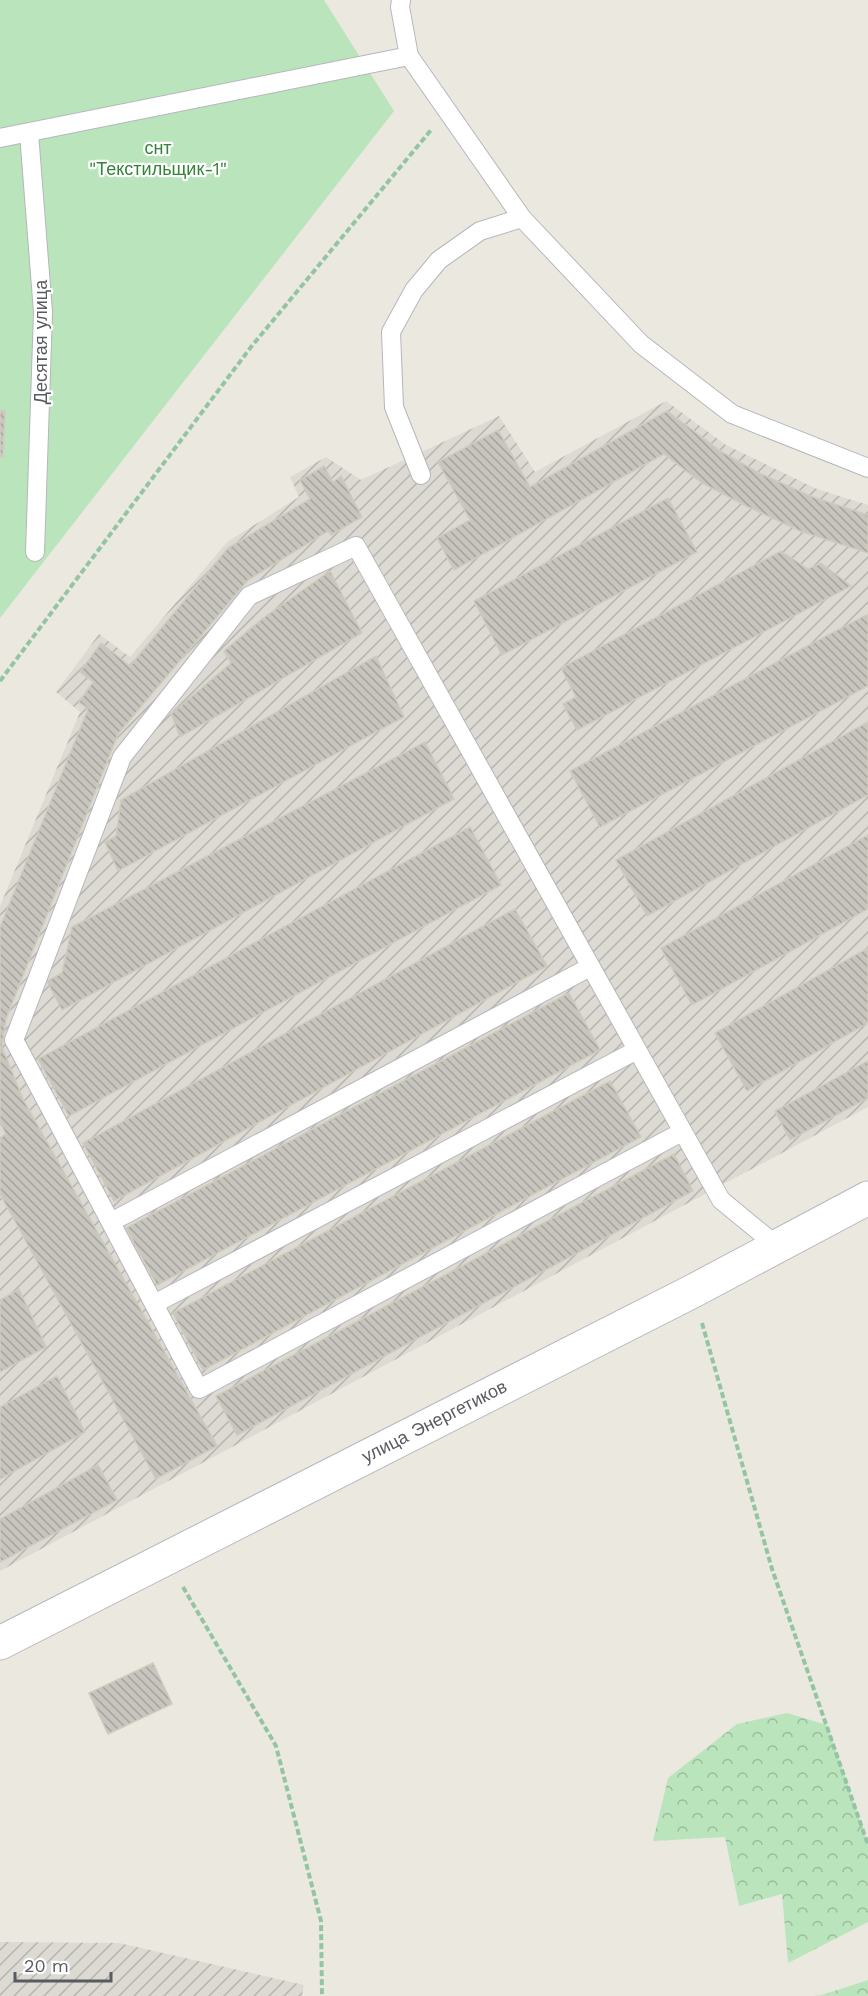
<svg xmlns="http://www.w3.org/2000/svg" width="868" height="1996" font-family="'Work Sans',sans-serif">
  <defs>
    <pattern id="industrial-furrows" width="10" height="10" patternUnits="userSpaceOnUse" patternTransform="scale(1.5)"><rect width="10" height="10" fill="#dcdad3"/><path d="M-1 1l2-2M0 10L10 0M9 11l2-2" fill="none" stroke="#b5b4af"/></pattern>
    <pattern id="forest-crowns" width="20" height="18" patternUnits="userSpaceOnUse" patternTransform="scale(1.5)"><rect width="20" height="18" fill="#bae4bb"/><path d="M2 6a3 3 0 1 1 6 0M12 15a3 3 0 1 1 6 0" fill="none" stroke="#9abc9b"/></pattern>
    <pattern id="building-back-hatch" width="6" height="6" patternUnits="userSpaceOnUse" patternTransform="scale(1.5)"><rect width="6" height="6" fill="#c8c5be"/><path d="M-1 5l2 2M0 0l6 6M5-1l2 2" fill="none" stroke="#a5a39e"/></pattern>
  </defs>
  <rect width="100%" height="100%" fill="#ebe9df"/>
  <path fill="url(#industrial-furrows)" d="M 666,401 L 726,445 L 817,489 L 868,505 L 868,1107 L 0,1571 L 0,906 L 80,712 L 56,692 L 99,634 L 130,657 L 227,542 L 299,497 L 290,477 L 326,457 L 361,480 L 499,416 L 535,472 Z
    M 0,1942 L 119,1943 L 304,1985 L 302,1996 L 0,1996 Z"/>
  <path fill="#bae4bb" d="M 0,0 L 324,0 L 394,111 L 0,618 Z"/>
  <path fill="url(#forest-crowns)" d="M 787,1713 L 827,1725 L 868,1843 L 868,1922 L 788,1963 L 782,1894 L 739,1906 L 725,1837 L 653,1841 L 668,1778 L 737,1724 Z
    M 868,1980 L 868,1996 L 814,1996 L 822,1995 Z"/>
  <path fill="url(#building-back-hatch)" stroke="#d0cbbd" stroke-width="1.5" d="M 0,410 L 5,411 L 3,457 L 0,457 Z
    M 667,411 L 722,452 L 761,474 L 813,497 L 868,515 L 868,553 L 800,531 L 746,506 L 702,483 L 664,454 L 454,570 L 437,538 L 470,520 L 438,462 L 498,430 L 530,487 Z
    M 324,466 L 333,482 L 341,476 L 362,517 L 331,535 L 328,531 L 248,580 L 118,734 L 6,1019 L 2,1047 L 23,1099 L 217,1446 L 156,1479 L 0,1194 L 0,1138 L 6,1134 L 0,1123 L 0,927 L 88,709 L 79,702 L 93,682 L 80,672 L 101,643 L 130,666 L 228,548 L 310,499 L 300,480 Z
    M 668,498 L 697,552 L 502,655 L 474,601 Z
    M 781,551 L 808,569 L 821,563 L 851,586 L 577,730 L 563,704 L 576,697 L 561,668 Z
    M 330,571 L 362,633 L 180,737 L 171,714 L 231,663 L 224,651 L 262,619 Z
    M 868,614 L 868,686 L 600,827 L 570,771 Z
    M 376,656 L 404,717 L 118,871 L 105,842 L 116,836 L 121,800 Z
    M 868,722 L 868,795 L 647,916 L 616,860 Z
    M 425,742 L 454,799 L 62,1010 L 47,981 L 62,973 L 72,927 Z
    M 470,827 L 501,885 L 69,1116 L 38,1059 Z
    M 868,835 L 868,909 L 692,1005 L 661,948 Z
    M 515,909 L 547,966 L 114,1201 L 83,1143 Z
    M 868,948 L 868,1023 L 747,1091 L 715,1033 Z
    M 569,993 L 600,1050 L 157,1285 L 126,1228 Z
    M 868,1061 L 868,1098 L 790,1140 L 775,1111 Z
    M 610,1081 L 641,1137 L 203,1370 L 173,1313 Z
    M 674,1154 L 693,1191 L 237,1435 L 216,1396 Z
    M 19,1289 L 46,1347 L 0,1372 L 0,1300 Z
    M 57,1376 L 85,1432 L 0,1479 L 0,1407 Z
    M 98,1465 L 117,1500 L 0,1562 L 0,1519 Z
    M 153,1663 L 172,1704 L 108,1734 L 89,1693 Z"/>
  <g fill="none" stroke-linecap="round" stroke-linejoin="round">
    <defs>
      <path id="service" d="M 401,0 L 400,7 L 409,56 L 522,218 L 641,344 L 732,414 L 868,468
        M 29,133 L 43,312 L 35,552
        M 0,138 L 409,56
        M 421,475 L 394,407 L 391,332 L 414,290 L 439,260 L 480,231 L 522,218
        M 682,1132 L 199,1389 L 14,1040 L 122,757 L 249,596 L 356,546 L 721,1200 L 777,1246
        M 111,1222 L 590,967
        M 154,1304 L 637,1050"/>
      <path id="secondary" d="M 0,1643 L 693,1291 L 868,1198"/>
    </defs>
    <use href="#service" stroke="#b5b7bc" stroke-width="20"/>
    <use href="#secondary" stroke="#b5b8be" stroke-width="35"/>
    <path stroke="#93c5a2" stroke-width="4" stroke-dasharray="6 3" stroke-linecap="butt" d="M 0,681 L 251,347 L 431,130
      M 702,1323 L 772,1569 L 868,1845
      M 183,1587 L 276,1746 L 321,1921 L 322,1996"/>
    <use href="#service" stroke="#fff" stroke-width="18"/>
    <use href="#secondary" stroke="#fff" stroke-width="33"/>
  </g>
  <g text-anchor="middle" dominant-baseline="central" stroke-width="4.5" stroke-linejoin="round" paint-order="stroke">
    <g font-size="18" fill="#338439" stroke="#fff">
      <text x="158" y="147">снт<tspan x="158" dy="21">"Текстильщик-1"</tspan></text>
    </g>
    <g font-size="18" fill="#585b60" stroke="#fff">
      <text transform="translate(40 342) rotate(-90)">Десятая улица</text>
      <text transform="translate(434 1421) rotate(-27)">улица Энергетиков</text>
    </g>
  </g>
  <path d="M15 1972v9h96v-9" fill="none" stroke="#585b60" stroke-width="3"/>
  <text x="24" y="1972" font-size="18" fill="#585b60" stroke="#ffffff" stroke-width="4.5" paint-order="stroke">20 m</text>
</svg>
